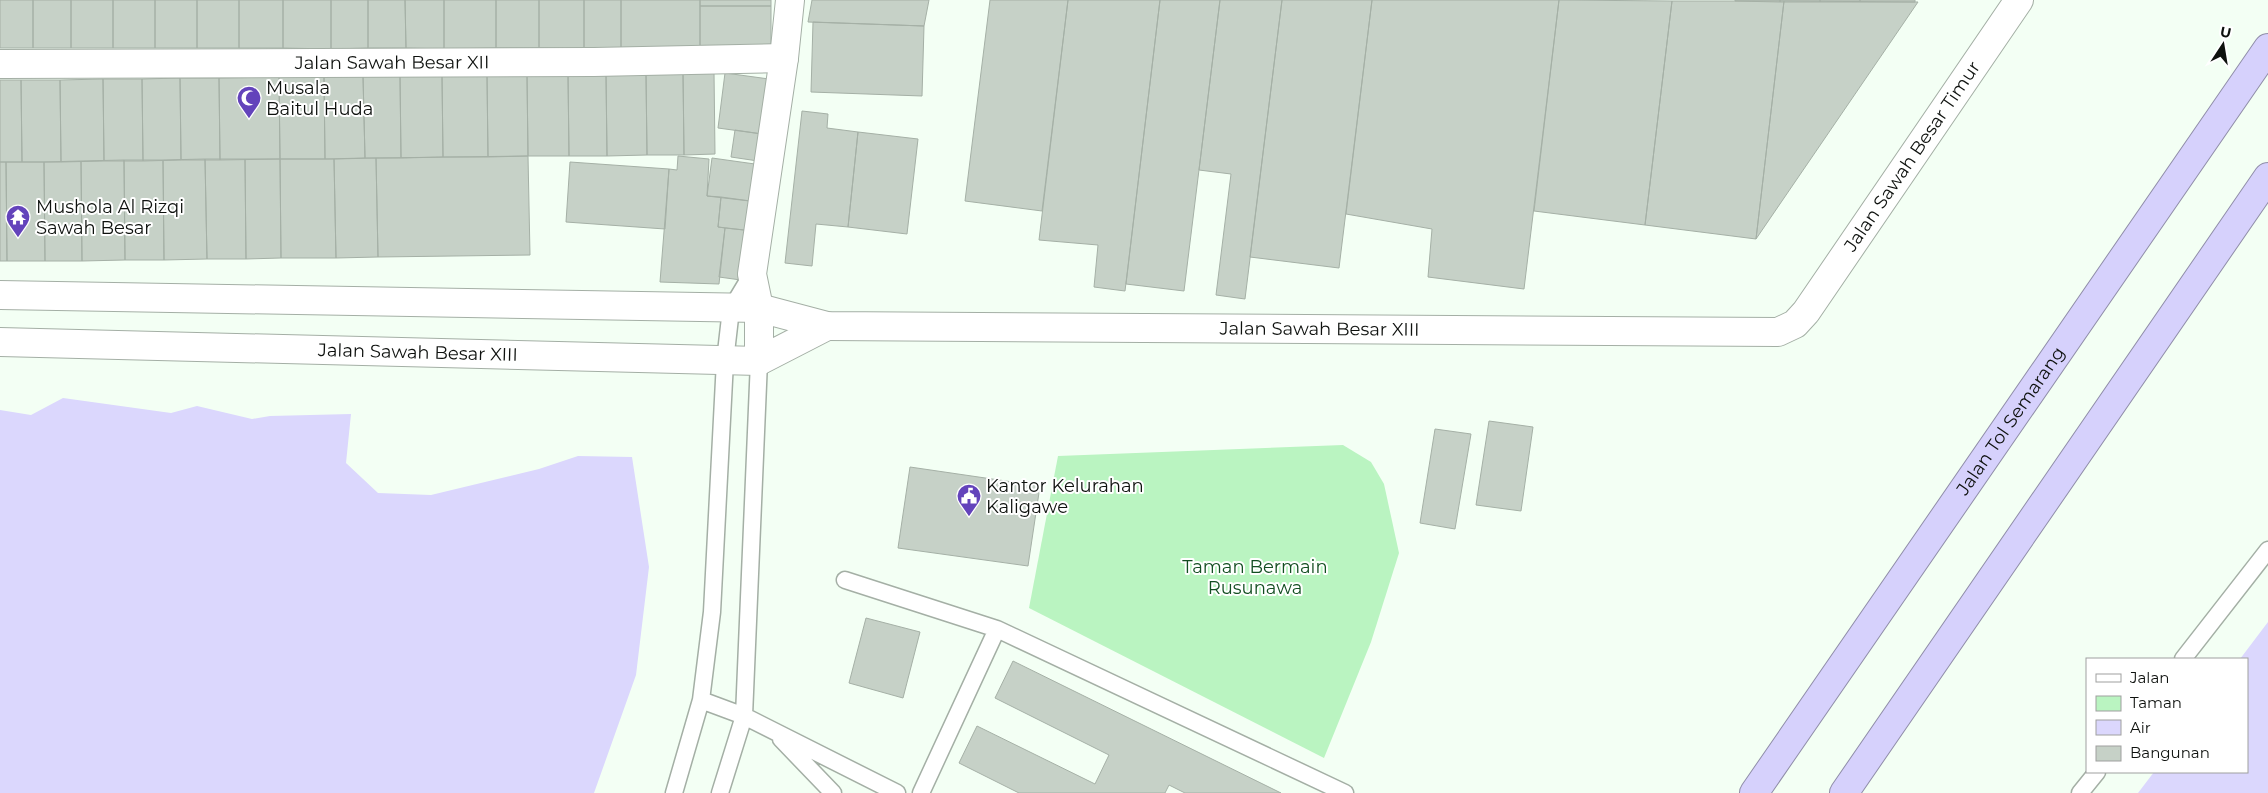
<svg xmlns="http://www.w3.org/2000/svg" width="2268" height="793" font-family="Montserrat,sans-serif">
  <rect width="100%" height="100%" fill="#f3fff4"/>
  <path fill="#baf4c1" d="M 1343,445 L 1371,462 L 1384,484 L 1399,553 L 1371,642 L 1324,758 L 1029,608 L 1058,456 Z"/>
  <path fill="#dbd7fd" d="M 63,398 L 171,413 L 197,406 L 252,419 L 270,416 L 351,414 L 346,463 L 378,493 L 431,495 L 539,469 L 578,456 L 632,457 L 649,567 L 636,675 L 594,793 L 0,793 L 0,410 L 31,415 Z
    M 2268,622 L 2268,793 L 2138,793 L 2154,772 L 2247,772 L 2247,659 L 2240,659 Z"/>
  <path fill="#c6d1c7" stroke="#a5b0a6" d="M 0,0 L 33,0 L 33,48 L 0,48 Z
    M 33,0 L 71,0 L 71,48 L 33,48 Z
    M 71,0 L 113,0 L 113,48 L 71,48 Z
    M 113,0 L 155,0 L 155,48 L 113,48 Z
    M 155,0 L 197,0 L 197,48 L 155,48 Z
    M 197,0 L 239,0 L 239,48 L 197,48 Z
    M 239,0 L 283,0 L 283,48 L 239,48 Z
    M 283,0 L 331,0 L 331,49 L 283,48 Z
    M 331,0 L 368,0 L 368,48 L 331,49 Z
    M 368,0 L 405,0 L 406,48 L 368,48 Z
    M 405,0 L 444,0 L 444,49 L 406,48 Z
    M 444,0 L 496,0 L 496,48 L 444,49 Z
    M 496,0 L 539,0 L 539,48 L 496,48 Z
    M 539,0 L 584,0 L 584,49 L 539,48 Z
    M 584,0 L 621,0 L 621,49 L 584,49 Z
    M 621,0 L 700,0 L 700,49 L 621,49 Z
    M 700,0 L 771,0 L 771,6 L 700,6 Z
    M 812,0 L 929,0 L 924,26 L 808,22 Z
    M 990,0 L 1068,0 L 1042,211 L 965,201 Z
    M 1068,0 L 1160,0 L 1125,291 L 1094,287 L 1098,245 L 1039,240 Z
    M 1160,0 L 1220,0 L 1184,291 L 1126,284 Z
    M 1220,0 L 1282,0 L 1245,299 L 1216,295 L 1231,174 L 1199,170 Z
    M 1282,0 L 1372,0 L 1339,268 L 1250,257 Z
    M 1372,0 L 1559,0 L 1524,289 L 1428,277 L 1432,229 L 1346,214 Z
    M 1559,0 L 1672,1 L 1645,225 L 1534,211 Z
    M 1735,0 L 1780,0 L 1780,2 L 1735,1 Z
    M 1780,0 L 1820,0 L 1820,2 L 1780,2 Z
    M 1820,0 L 1860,0 L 1860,2 L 1820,2 Z
    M 1860,0 L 1915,0 L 1915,2 L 1860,2 Z
    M 1672,1 L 1784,1 L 1756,239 L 1645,225 Z
    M 1784,1 L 1918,2 L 1756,239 Z
    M 700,6 L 771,6 L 771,49 L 700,49 Z
    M 813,22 L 924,26 L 922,96 L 811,92 Z
    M 714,72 L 715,154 L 684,155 L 683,73 Z
    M 683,73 L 684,155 L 647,155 L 646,74 Z
    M 725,73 L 769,79 L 762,134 L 718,128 Z
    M 568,74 L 569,156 L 528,156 L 527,75 Z
    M 568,74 L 606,74 L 607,156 L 569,156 Z
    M 606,74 L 646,74 L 647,155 L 607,156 Z
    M 487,75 L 488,157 L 443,157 L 442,76 Z
    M 487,75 L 527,75 L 528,156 L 488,157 Z
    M 363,76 L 365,158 L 325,159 L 324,77 Z
    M 363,76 L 400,76 L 401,158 L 365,158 Z
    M 400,76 L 442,76 L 443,157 L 401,158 Z
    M 279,77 L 324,77 L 325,159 L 280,159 Z
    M 279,77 L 280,159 L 220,160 L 219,78 Z
    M 180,78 L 181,160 L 143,161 L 142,79 Z
    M 180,78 L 219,78 L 220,160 L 181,160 Z
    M 103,79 L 104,161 L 61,162 L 60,80 Z
    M 103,79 L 142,79 L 143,161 L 104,161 Z
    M 0,80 L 21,80 L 22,162 L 0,162 Z
    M 21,80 L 60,80 L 61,162 L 22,162 Z
    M 802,111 L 828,114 L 827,128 L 858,132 L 848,227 L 816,224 L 812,266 L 785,263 Z
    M 735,130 L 762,134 L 758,161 L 731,157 Z
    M 858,132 L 918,139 L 907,234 L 848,227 Z
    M 528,156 L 530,255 L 378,257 L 376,158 Z
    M 678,156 L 709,159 L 707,196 L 721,197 L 718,227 L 725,228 L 719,284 L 660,282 L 669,169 L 677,170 Z
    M 376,158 L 378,257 L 336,258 L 334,159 Z
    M 712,158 L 762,165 L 758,202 L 707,196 Z
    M 205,159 L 207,259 L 164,260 L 163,160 Z
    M 205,159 L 245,159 L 246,259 L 207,259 Z
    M 245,159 L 280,159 L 281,258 L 246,259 Z
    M 280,159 L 334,159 L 336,258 L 281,258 Z
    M 124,160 L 125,260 L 82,261 L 81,161 Z
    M 124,160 L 163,160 L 164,260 L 125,260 Z
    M 81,161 L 82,261 L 45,261 L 44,162 Z
    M 0,162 L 6,162 L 7,261 L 0,261 Z
    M 6,162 L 44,162 L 45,261 L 7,261 Z
    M 570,162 L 669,169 L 665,229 L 566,222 Z
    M 721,197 L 758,202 L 753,231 L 718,227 Z
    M 725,228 L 753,231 L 748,281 L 719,277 Z
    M 1489,421 L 1533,427 L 1521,511 L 1476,505 Z
    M 1435,429 L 1471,434 L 1455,529 L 1420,523 Z
    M 910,467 L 1040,486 L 1028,566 L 898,548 Z
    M 866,618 L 920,632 L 903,698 L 849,683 Z
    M 1013,661 L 1281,793 L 1185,793 L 1169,785 L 1165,793 L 1019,793 L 959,763 L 977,726 L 1095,784 L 1109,755 L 995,698 Z"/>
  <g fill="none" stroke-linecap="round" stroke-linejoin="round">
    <defs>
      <path id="lane" d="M 845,580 L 997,629 L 1345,793
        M 2183,659 L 2268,550
        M 701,700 L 744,716 L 897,793
        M 781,739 L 833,793
        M 674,793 L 701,700 L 712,612 L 725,361 L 731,309 L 752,274
        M 720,793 L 744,716 L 759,361
        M 921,793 L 997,629
        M 2080,793 L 2097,772"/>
      <g id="street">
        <path id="s1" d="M 0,64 L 594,62 L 784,58"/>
        <path id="s2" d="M 0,295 L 759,308 L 827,326 L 1778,332 L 1795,324 L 1806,312 L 2019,0"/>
        <path id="s3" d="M 0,342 L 759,361 L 827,326"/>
        <path d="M 759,361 L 759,308 L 752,274 L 784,58 L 790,0"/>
      </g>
      <g id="highway">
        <path id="s4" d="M 1754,793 L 2268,48"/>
        <path d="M 1844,793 L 2268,177"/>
      </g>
    </defs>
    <use href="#lane" stroke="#a4afa5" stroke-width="19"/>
    <use href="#street" stroke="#a4afa5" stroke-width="30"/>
    <use href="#highway" stroke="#908ea9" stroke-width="30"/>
    <use href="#lane" stroke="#fff" stroke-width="16"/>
    <use href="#street" stroke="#fff" stroke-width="28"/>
    <use href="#highway" stroke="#d6d1fc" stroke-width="28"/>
  </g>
  <defs>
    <symbol id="mosque-pin" viewBox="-11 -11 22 30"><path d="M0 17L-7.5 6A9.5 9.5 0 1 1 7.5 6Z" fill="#6343bb" stroke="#fff"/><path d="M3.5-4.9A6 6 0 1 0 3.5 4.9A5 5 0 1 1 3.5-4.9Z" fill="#fff"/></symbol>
    <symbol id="temple-pin" viewBox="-11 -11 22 30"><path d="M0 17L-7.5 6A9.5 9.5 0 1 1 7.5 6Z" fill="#6343bb" stroke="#fff"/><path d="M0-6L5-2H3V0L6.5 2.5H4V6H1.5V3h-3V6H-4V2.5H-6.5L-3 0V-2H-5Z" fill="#fff"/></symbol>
    <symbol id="civic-pin" viewBox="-11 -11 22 30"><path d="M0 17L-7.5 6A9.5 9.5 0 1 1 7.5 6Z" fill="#6343bb" stroke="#fff"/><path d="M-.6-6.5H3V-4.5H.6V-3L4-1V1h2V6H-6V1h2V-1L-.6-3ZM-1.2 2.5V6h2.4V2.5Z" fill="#fff"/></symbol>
  </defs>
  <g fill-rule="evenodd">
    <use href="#mosque-pin" x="235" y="84" width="28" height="38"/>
    <use href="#temple-pin" x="4" y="203" width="28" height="38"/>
    <use href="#civic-pin" x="955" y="482" width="28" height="38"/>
  </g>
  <g text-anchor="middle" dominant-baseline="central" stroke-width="4" stroke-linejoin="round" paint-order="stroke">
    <g font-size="18" fill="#0e110e" stroke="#fff">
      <text stroke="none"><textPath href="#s1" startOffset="392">Jalan Sawah Besar XII</textPath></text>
      <text stroke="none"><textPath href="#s2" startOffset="2004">Jalan Sawah Besar Timur</textPath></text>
      <text stroke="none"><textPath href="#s2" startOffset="1322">Jalan Sawah Besar XIII</textPath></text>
      <text stroke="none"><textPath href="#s3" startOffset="418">Jalan Sawah Besar XIII</textPath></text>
      <text stroke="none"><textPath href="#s4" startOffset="452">Jalan Tol Semarang</textPath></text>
    </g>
    <g font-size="18" fill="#0e110e" stroke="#fff" text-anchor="start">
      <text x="266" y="88">Musala<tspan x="266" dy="21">Baitul Huda</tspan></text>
      <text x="36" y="207">Mushola Al Rizqi<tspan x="36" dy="21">Sawah Besar</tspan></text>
      <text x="986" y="486">Kantor Kelurahan<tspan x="986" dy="21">Kaligawe</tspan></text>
    </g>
    <g font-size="18" fill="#124e21" stroke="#fff">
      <text x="1255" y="567">Taman Bermain<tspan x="1255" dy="21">Rusunawa</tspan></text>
    </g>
  </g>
  <rect x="2086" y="658" width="162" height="115" fill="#ffffff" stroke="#9fa09f"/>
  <rect x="2096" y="674" width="25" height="8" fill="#ffffff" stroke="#9fa09f"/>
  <text x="2130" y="683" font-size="15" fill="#0e110e">Jalan</text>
  <rect x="2096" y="696" width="25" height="15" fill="#baf4c1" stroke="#9fa09f"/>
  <text x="2130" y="708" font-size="15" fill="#0e110e">Taman</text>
  <rect x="2096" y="720" width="25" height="15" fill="#dbd7fd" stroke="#9fa09f"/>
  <text x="2130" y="733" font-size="15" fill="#0e110e">Air</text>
  <rect x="2096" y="746" width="25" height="15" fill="#c6d1c7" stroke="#9fa09f"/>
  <text x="2130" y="758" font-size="15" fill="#0e110e">Bangunan</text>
  <g transform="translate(2223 45) rotate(12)" stroke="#ffffff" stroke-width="4" paint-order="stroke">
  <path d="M0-4L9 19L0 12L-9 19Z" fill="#0e110e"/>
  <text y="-8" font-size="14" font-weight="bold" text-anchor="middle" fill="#0e110e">U</text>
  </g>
</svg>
